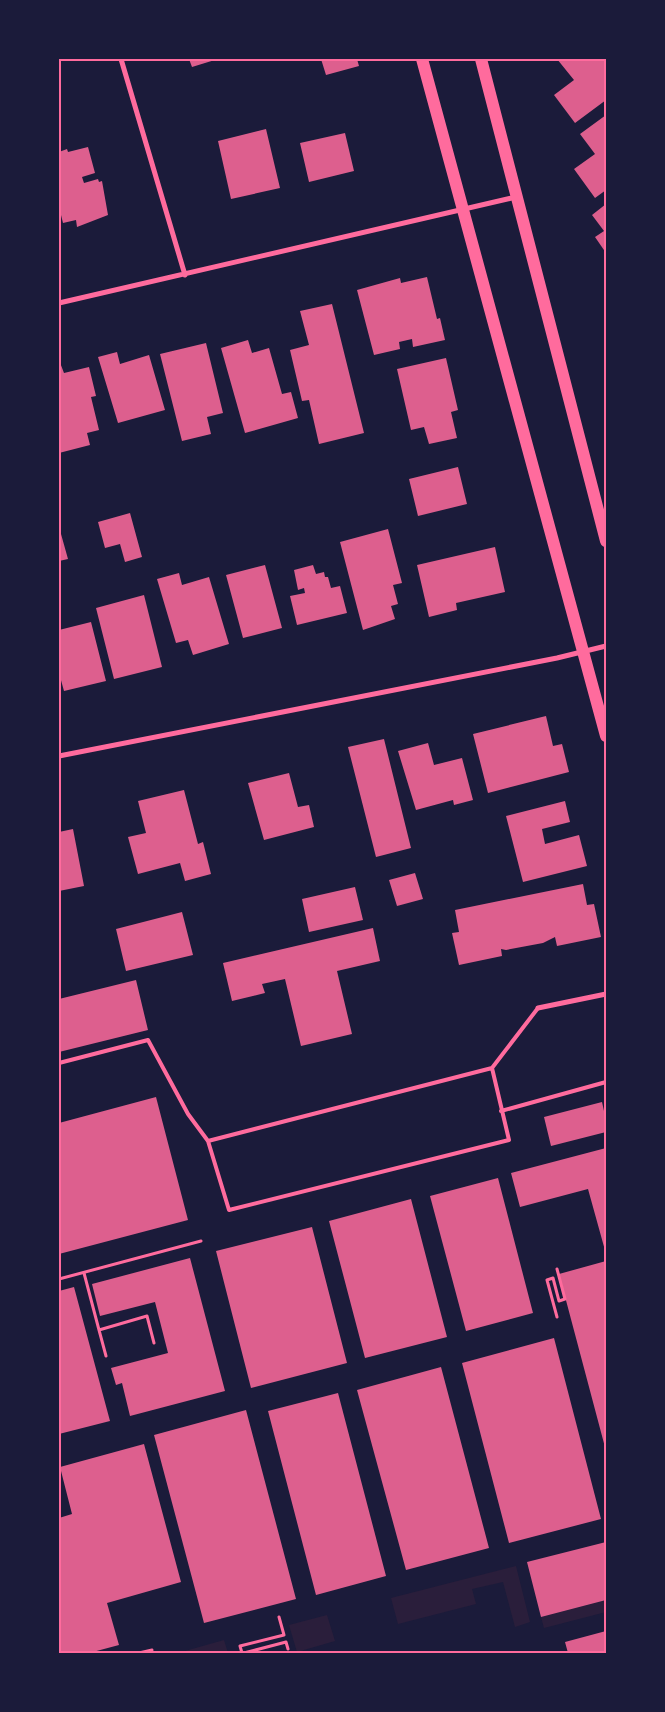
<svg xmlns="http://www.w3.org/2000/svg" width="665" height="1712" font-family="Rubik,sans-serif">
  <rect width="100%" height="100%" fill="#1b1b3a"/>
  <path fill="#2a1e3b" d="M 516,1566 L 530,1622 L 515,1627 L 503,1582 L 472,1589 L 476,1604 L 398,1624 L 391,1598 Z
    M 606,1600 L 606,1612 L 544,1628 L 541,1617 Z
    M 327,1615 L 335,1641 L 297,1652 L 289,1625 Z
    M 224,1640 L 228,1653 L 178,1653 Z"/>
  <path fill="#dd5f8e" d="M 189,59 L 218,59 L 192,67 Z
    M 321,59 L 357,59 L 359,66 L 326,75 Z
    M 557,59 L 606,59 L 606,100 L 575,123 L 554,95 L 574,80 Z
    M 59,79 L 61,91 L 59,91 Z
    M 606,115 L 606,190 L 595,198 L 574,169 L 595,154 L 580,134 Z
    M 266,129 L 280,188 L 231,199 L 218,141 Z
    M 345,133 L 354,171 L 309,182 L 300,143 Z
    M 88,147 L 95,173 L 82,177 L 84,183 L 98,179 L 99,182 L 102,181 L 108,215 L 77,227 L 76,220 L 63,223 L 59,207 L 59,152 L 67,149 L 68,152 Z
    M 606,204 L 606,253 L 595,237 L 604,231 L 592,215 Z
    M 427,277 L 437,319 L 440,318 L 445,340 L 413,347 L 412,339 L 399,342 L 400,349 L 374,355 L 357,290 L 400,278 L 401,283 Z
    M 332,304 L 364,433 L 319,444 L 309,400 L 302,401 L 290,350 L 309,345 L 300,311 Z
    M 248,340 L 252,353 L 269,348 L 282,394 L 291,392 L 298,418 L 245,433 L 221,348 Z
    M 206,343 L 223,413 L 207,417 L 211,434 L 182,441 L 160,354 Z
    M 117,352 L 120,364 L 149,355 L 165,410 L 118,423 L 98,357 Z
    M 446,358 L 458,410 L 451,412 L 457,438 L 429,444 L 424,427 L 411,430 L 397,369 Z
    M 59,360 L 64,373 L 89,367 L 96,396 L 91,397 L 99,430 L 87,433 L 90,445 L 59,453 Z
    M 458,467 L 467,504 L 418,516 L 409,479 Z
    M 130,513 L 142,557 L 125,562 L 120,544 L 105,548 L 98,522 Z
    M 388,529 L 402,583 L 393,585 L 398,604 L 391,606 L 395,619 L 363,630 L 340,542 Z
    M 61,534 L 68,559 L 59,561 L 59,535 Z
    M 495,547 L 505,592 L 456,603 L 457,610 L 429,617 L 417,565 Z
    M 265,565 L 282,628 L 243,638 L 226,575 Z
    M 313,565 L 316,574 L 324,572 L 325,577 L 328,577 L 331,588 L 340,586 L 347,613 L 297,625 L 290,596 L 305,593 L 304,588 L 298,590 L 294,570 Z
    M 179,573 L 182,585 L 209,577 L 229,644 L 193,655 L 188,640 L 176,643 L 157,579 Z
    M 144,595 L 162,667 L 114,679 L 96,608 Z
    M 91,622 L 106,681 L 64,691 L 59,673 L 59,630 Z
    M 546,716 L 553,746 L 562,744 L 569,772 L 488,793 L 473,734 Z
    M 384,739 L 411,848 L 376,857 L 348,747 Z
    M 428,743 L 434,765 L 462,758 L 473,800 L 454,805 L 453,800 L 416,810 L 398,751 Z
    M 289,773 L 298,807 L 309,805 L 314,827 L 264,840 L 248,783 Z
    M 184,790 L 198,844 L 203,842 L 211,874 L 185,881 L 180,863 L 138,874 L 128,837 L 146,833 L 138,801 Z
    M 565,801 L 570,822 L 542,829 L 545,844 L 579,835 L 587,866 L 523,882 L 506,816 Z
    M 73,829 L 84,886 L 59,891 L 59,832 Z
    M 415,873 L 423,899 L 397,906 L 389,880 Z
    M 583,884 L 587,905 L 594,904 L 601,937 L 557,946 L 555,937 L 543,943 L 506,950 L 501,949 L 502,956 L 459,965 L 452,933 L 459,932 L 455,910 Z
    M 355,887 L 363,920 L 309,932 L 302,899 Z
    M 182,912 L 193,955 L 126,971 L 116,929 Z
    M 373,928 L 380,961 L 337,971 L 352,1034 L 301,1046 L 285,979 L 262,984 L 265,993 L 232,1001 L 223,963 Z
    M 136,980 L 148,1030 L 59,1052 L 59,999 Z
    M 156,1097 L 188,1220 L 59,1254 L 59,1123 Z
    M 602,1102 L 606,1120 L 606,1132 L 551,1146 L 544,1117 Z
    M 606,1148 L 606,1254 L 588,1189 L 520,1207 L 511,1173 Z
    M 498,1178 L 533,1313 L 466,1331 L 430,1196 Z
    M 411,1199 L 447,1337 L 365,1358 L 329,1221 Z
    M 312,1227 L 347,1363 L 251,1388 L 216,1251 Z
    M 190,1258 L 225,1391 L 130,1416 L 122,1383 L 116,1385 L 111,1368 L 168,1353 L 155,1302 L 100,1316 L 92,1284 Z
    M 606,1261 L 606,1451 L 559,1274 Z
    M 74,1287 L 110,1421 L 59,1434 L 59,1291 Z
    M 554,1338 L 601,1519 L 509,1543 L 462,1363 Z
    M 441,1367 L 489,1548 L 406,1570 L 357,1390 Z
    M 338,1393 L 386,1576 L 316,1595 L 268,1411 Z
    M 246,1410 L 296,1599 L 204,1623 L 154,1435 Z
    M 144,1444 L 181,1582 L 107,1603 L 119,1645 L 89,1653 L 59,1653 L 59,1518 L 72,1514 L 60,1467 Z
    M 606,1542 L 606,1600 L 541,1617 L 527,1562 Z
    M 606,1631 L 606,1653 L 568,1653 L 565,1642 Z"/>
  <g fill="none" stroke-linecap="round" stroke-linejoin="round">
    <path stroke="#ff6b9d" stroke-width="3" d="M 557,1269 L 565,1299 L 559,1301 L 553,1278 L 547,1280 L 557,1317
      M 84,1273 L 99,1330 L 147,1316 L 154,1343
      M 59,1279 L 201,1241
      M 99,1330 L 106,1356
      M 139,1653 L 152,1650
      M 242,1653 L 240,1646 L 284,1635 L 279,1617
      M 244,1653 L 286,1642 L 288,1649"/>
    <path stroke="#ff6b9d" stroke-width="4" d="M 59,1063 L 148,1040 L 188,1114 L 208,1141
      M 492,1068 L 509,1140 L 229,1210 L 208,1141 Z
      M 492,1068 L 538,1008
      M 501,1111 L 606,1082"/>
    <path stroke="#ff6b9d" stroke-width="5" d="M 121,59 L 185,275
      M 59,303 L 516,197
      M 59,756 L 557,658 L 606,646
      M 538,1008 L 606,994"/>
    <path stroke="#ff6b9d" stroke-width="12" d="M 422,59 L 606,736
      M 481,59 L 606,541"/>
  </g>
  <rect width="665" height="1712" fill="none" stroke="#1b1b3a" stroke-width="120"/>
  <rect x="60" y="60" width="545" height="1592" fill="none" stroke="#ff6b9d" stroke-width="2"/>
</svg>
